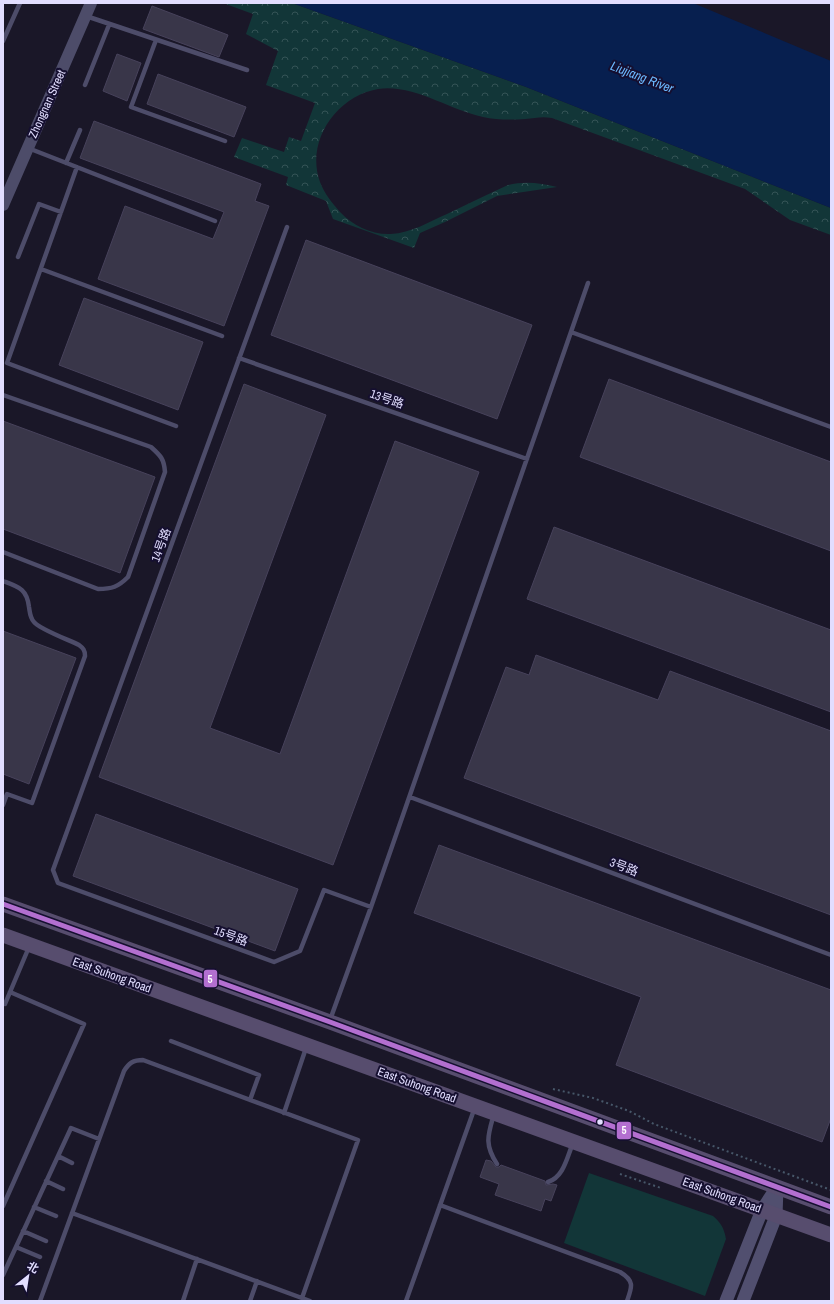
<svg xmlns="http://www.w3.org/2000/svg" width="834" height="1304" font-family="'Archivo Narrow','Noto Sans SC',sans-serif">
  <defs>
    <pattern id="forest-crowns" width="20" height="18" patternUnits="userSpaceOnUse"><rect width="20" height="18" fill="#123638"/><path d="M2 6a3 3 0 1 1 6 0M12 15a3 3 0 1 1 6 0" fill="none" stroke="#345356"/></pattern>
  </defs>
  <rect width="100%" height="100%" fill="#1a1728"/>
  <path fill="#123638" d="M 589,1173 L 713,1216 C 721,1223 724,1228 726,1239 L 705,1296 L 564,1243 Z"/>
  <path fill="url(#forest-crowns)" d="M 223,3 L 292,3 L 526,87 L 831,208 L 831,235 L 790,220 L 745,189 L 552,118 C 542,116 535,118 525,119 C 512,120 496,120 483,117 C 449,110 414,84 378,89 C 337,96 305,141 320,182 C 324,193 332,203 340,212 C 353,226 372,235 391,234 C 411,233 429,222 447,214 C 467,204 487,195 508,185 C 525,181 540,183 557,187 L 497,196 L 445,222 L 420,233 L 414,248 L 333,219 L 326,201 L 286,185 L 288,177 L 234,157 L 242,138 L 284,152 L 289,137 L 301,141 L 315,103 L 266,85 L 278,51 L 246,34 L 253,14 Z"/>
  <path fill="#071f4f" d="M 292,3 L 693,3 L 831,61 L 831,208 L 526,87 Z"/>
  <path fill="#393649" stroke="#47425b" d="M 152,6 L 228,35 L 219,57 L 143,29 Z
    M 117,54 L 141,63 L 127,101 L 103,91 Z
    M 158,74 L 246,107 L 234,137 L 147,104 Z
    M 94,121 L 261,184 L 255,201 L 269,206 L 224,326 L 98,279 L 125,206 L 213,239 L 224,212 L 80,158 Z
    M 306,240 L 532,325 L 497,419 L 271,335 Z
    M 84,298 L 203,342 L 178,410 L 59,365 Z
    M 609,379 L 831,462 L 831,551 L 580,457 Z
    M 244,384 L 326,415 L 210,728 L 280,754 L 395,441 L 479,472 L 333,865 L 99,777 Z
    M 3,421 L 155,477 L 120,573 L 3,529 Z
    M 554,527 L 831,630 L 831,712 L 527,599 Z
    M 3,631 L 76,658 L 29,784 L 3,774 Z
    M 536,655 L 658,700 L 670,671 L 831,731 L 831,915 L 464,778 L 506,667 L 529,675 Z
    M 96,814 L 298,889 L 275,951 L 73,876 Z
    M 439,845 L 831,990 L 831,1118 L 822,1142 L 616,1065 L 641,997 L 414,913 Z
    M 486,1160 L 491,1161 L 496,1167 L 499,1167 L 501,1165 L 545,1181 L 546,1185 L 553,1184 L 557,1185 L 551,1201 L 545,1199 L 541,1211 L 495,1195 L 499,1184 L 480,1177 Z"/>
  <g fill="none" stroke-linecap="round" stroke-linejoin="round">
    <path stroke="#475769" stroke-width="2" stroke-dasharray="2 3" stroke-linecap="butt" d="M 553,1089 L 593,1098 L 629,1111 L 654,1124 L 831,1190
      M 620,1174 L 661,1188"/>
    <path stroke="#4d4c69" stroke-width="4.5" d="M 86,16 L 247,70
      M 156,40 L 131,107 L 225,141
      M 3,41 L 20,3
      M 85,85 L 109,25
      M 28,148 L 215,221
      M 66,163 L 80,130
      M 77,167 L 7,363 L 176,426
      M 287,227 L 53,870 L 58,883 L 274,962 L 300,951 L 324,890 L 371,907
      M 18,257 L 39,204 L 61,212
      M 41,269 L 222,336
      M 571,332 L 831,427
      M 239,358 L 527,459
      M 3,395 L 151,447 C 161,456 164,459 165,472 L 128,577 C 118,587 112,589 98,589 L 3,552
      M 3,581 C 19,587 27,589 29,607 C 30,613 30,618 34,622 C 39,629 69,640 79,645 C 83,648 85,650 85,656 L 32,803 L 7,794 L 3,805
      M 410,797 L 831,955
      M 3,1003 L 5,1004 L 29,947
      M 330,1020 L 371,907 L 588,283
      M 171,1041 L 259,1075 L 250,1100
      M 284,1113 L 306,1048
      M 494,1114 C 488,1135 484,1144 497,1164
      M 58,1156 L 72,1163
      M 46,1181 L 63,1189
      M 548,1182 C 564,1177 567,1157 573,1143
      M 440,1205 L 620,1272 C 635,1281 632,1287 627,1301
      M 3,1206 L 84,1024 L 10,992
      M 34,1207 L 56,1216
      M 72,1213 L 310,1301
      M 23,1231 L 46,1241
      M 16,1247 L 40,1257
      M 3,1275 L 71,1128 L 99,1139
      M 40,1301 L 124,1071 C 129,1063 133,1060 143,1060 L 358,1140 L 302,1298
      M 183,1301 L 197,1259
      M 250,1301 L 257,1281
      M 406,1301 L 475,1107"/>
    <path stroke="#4d4c69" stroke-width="12" d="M 3,205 L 91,3"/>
    <path stroke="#514f6f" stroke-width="13" d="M 726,1301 L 762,1210 L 777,1187
      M 743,1301 L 776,1216 L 777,1187"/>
    <path stroke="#574d6e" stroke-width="15" d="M 3,904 L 330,1022 L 831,1207
      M 3,935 L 831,1235"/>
    <defs>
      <path id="bus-1" d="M 3,904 L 330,1022 L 831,1207"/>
    </defs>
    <use href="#bus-1" stroke="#150f30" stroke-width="8"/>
    <use href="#bus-1" stroke="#b36fd0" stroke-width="5"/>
  </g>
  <circle fill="#e2deff" stroke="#150f30" stroke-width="1.5" cx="600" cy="1122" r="3.5"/>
  <g text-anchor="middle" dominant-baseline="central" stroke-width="4" stroke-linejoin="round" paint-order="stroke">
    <g font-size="12" fill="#e2deff" stroke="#150f30">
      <text transform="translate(47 104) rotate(-66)">Zhongnan Street</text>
      <text transform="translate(387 399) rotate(19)">13号路</text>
      <text transform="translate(161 545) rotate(-70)">14号路</text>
      <text transform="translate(624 867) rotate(21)">3号路</text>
      <text transform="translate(231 936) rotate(20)">15号路</text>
      <text transform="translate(112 975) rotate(20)">East Suhong Road</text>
      <text transform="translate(417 1085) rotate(20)">East Suhong Road</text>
      <text transform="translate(722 1195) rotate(20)">East Suhong Road</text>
    </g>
    <g font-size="13" font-style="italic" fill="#6cb9ff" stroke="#150f30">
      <text transform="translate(642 77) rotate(21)">Liujiang River</text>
    </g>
  </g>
  <g stroke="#150f30" stroke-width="1.5">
    <rect x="203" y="969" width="15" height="19" rx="4" fill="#b36fd0"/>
    <rect x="616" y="1121" width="16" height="19" rx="4" fill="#b36fd0"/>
  </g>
  <g font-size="11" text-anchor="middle" font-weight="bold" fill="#fff">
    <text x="210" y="983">5</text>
    <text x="624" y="1134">5</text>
  </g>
  <rect width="834" height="1304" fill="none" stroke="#e2deff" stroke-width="8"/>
  <g transform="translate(28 1276) rotate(30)" stroke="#150f30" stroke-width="3" paint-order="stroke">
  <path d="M0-3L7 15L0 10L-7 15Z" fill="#e2deff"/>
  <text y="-6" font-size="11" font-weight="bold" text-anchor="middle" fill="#e2deff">北</text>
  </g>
</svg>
